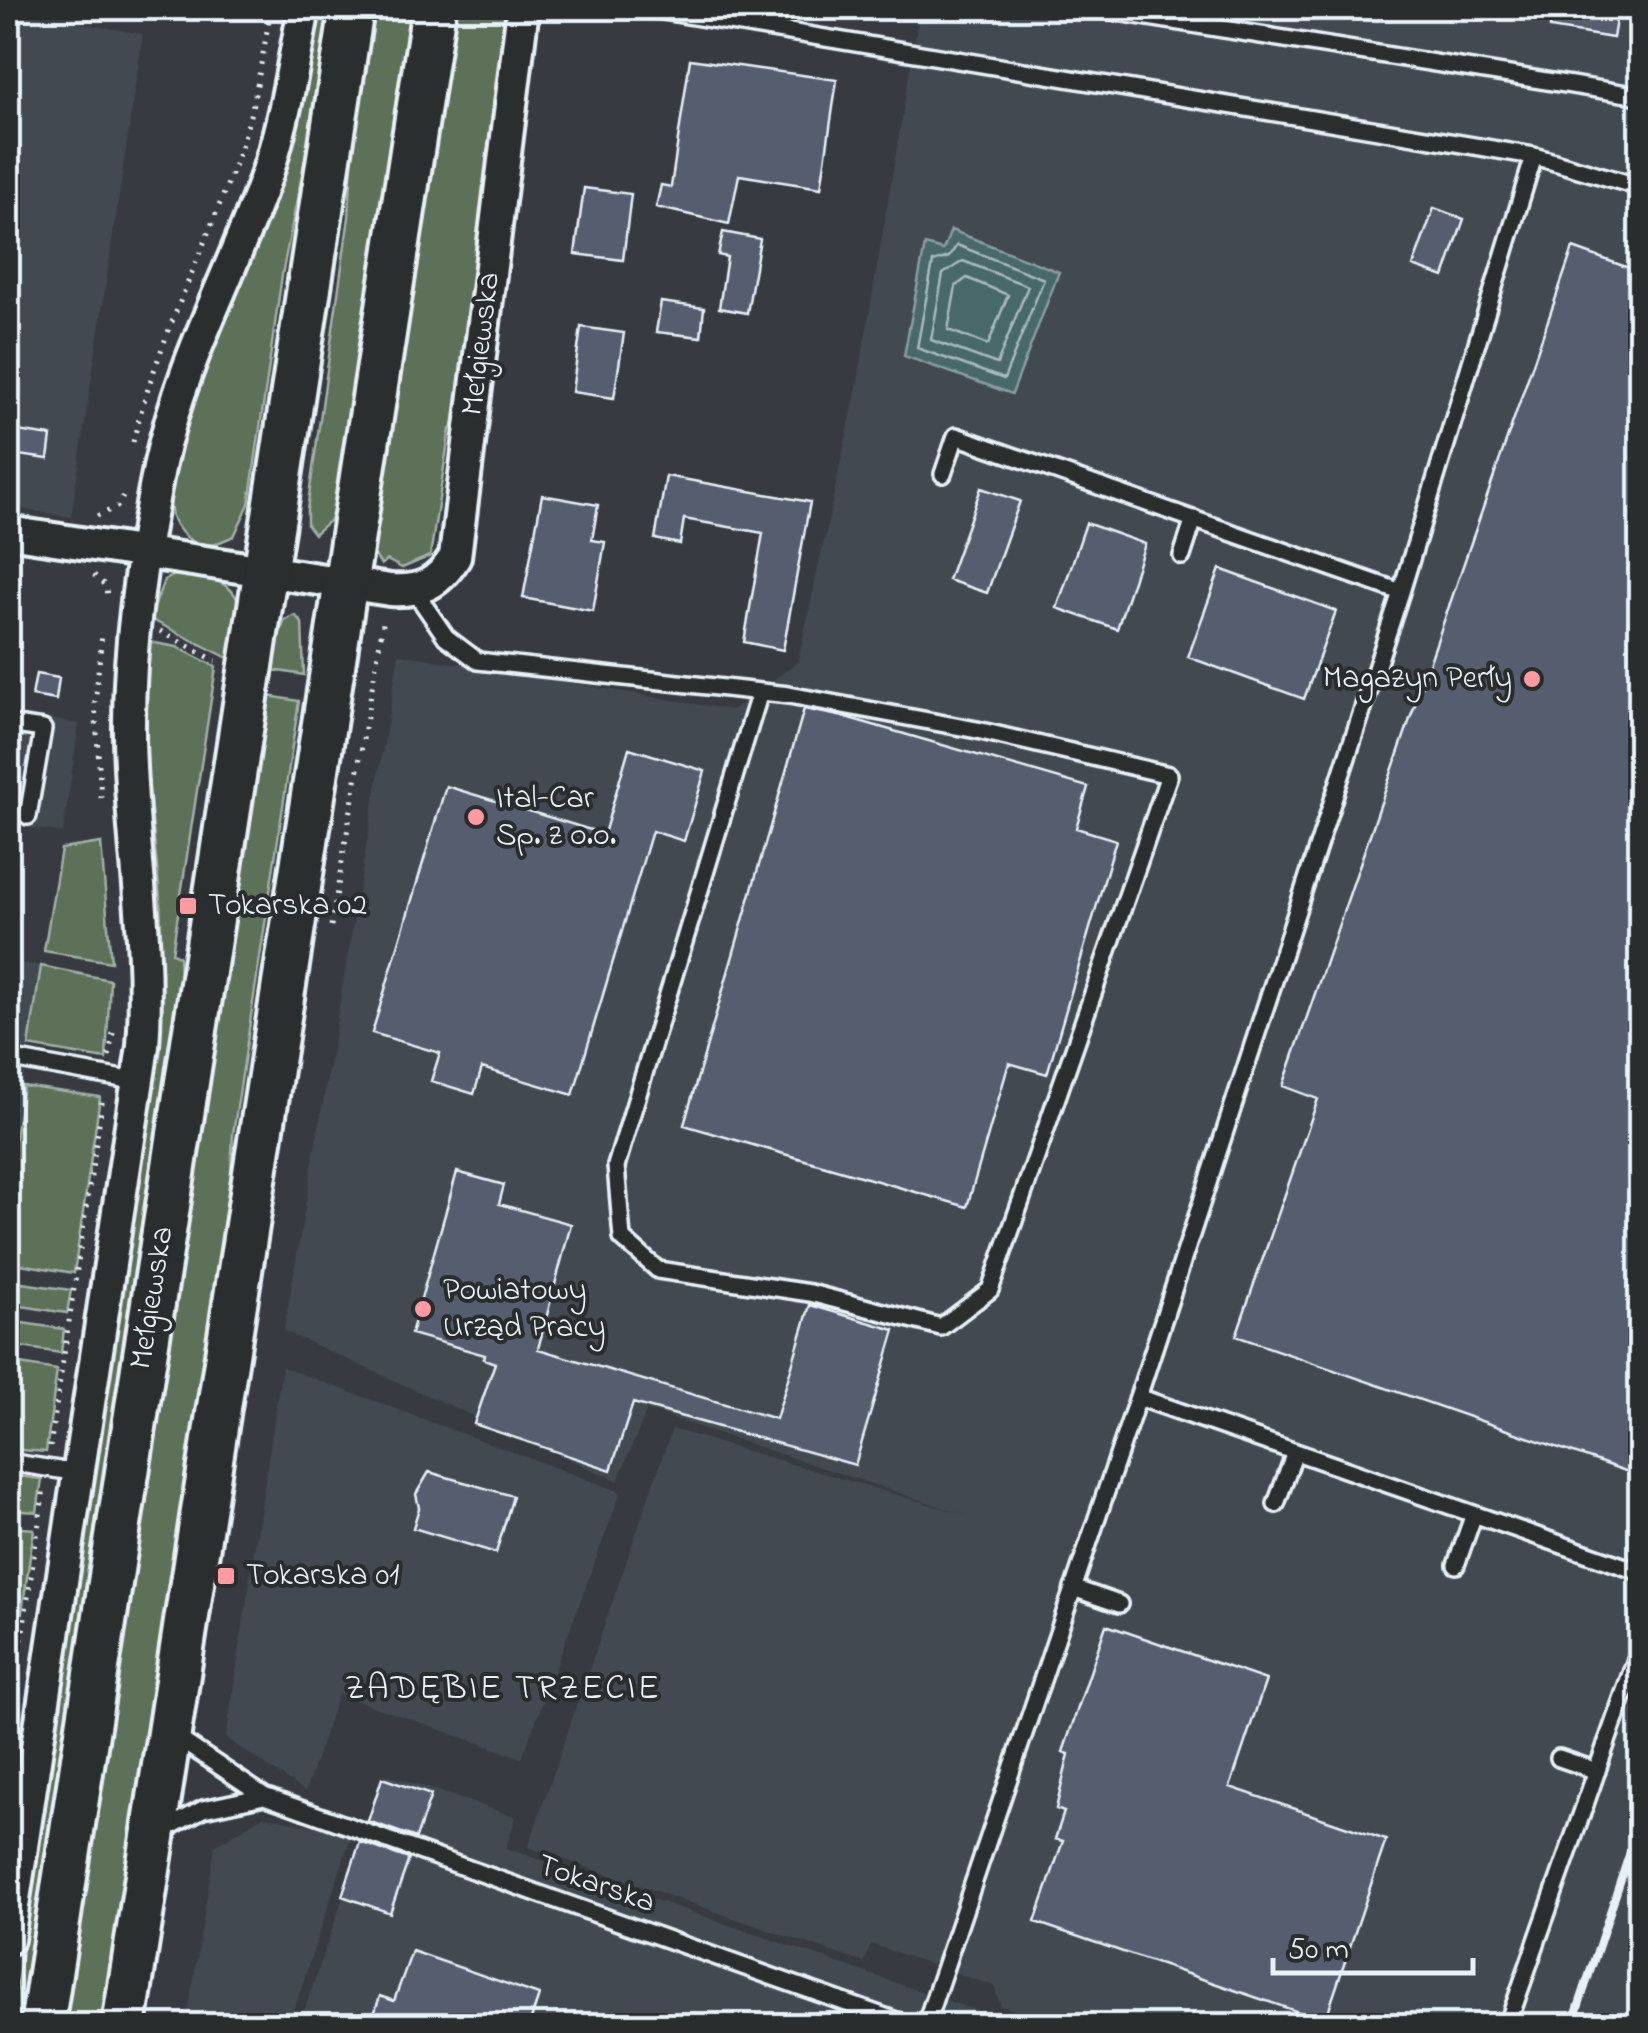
<svg xmlns="http://www.w3.org/2000/svg" width="1648" height="2033" font-family="'Indie Flower',sans-serif">
  <rect width="100%" height="100%" fill="#373b41"/>
  <filter id="ink" filterUnits="userSpaceOnUse"><feTurbulence type="fractalNoise" baseFrequency=".01" numOctaves="2"/><feDisplacementMap in="SourceGraphic" scale="20" xChannelSelector="R" yChannelSelector="G"/><feConvolveMatrix kernelMatrix="1 2 1 2 8 2 1 2 1" color-interpolation-filters="sRGB"/></filter>
  <g filter="url(#ink)">
    <path fill="#434851" d="M 920,8 L 1640,8 L 1640,2025 L 1055,2025 L 1001,2006 L 994,1986 L 871,1944 L 864,1963 L 528,1847 L 672,1429 L 966,1515 L 647,1410 L 618,1481 L 284,1331 L 399,654 L 732,710 L 798,662 L 857,387 Z
      M 8,11 L 143,34 L 71,517 L 8,507 Z
      M 8,712 L 79,724 L 63,833 L 8,825 Z
      M 8,961 L 41,966 L 10,1168 L 8,1168 Z
      M 282,1367 L 621,1492 L 522,1758 L 338,1694 L 305,1792 L 226,1738 Z
      M 385,1774 L 516,1817 L 506,1848 L 1018,2025 L 299,2026 Z
      M 263,1816 L 352,1834 L 289,2025 L 186,2026 L 215,1846 Z"/>
    <path fill="#5d6f59" stroke="#a2b0a8" stroke-width="2.5" d="M 319,8 L 335,8 L 282,275 L 249,504 L 234,536 L 213,545 L 196,544 C 185,537 176,529 172,516 C 156,447 253,258 279,185 C 300,128 309,68 319,8 Z
      M 367,8 L 418,8 L 341,497 L 329,521 L 314,534 L 307,525 L 307,510 L 349,217 L 357,71 Z
      M 450,8 L 510,8 L 459,429 L 450,429 L 430,556 L 402,568 L 387,560 L 381,565 L 370,548 Z
      M 177,574 C 246,578 246,602 236,662 L 150,619 L 164,580 Z
      M 295,615 L 302,623 L 304,675 L 266,669 L 285,620 Z
      M 149,642 L 177,647 L 216,667 L 172,953 L 179,956 L 182,1027 L 27,2025 L 11,2026 L 157,1044 C 158,993 164,940 159,889 C 152,807 137,725 149,642 Z
      M 262,695 L 299,701 L 233,1134 L 227,1244 L 110,2025 L 59,2026 Z
      M 101,843 L 111,962 L 44,951 L 61,849 Z
      M 41,966 L 110,980 L 106,1059 L 29,1046 Z
      M 23,1086 L 100,1097 L 74,1273 L 8,1262 L 8,1185 Z
      M 8,1281 L 71,1290 L 67,1313 L 8,1304 Z
      M 8,1321 L 64,1329 L 61,1353 L 8,1345 Z
      M 8,1362 L 57,1370 L 46,1452 L 8,1449 Z
      M 8,1475 L 42,1479 L 37,1512 L 8,1510 Z
      M 8,1527 L 34,1529 L 8,1709 Z"/>
    <path fill="#48676a" stroke="#889ea3" stroke-width="2.5" d="M 951,230 L 1059,272 L 1012,394 L 904,356 L 925,245 L 943,250 Z"/>
    <g fill="none" stroke-linecap="round" stroke-linejoin="round">
      <path stroke="#a8babf" stroke-width="2.5" d="M 957,245 L 1044,279 L 1004,379 L 917,348 L 933,262 L 949,257 Z
        M 963,261 L 1028,286 L 997,364 L 931,340 L 943,274 Z
        M 967,278 L 1008,295 L 988,345 L 948,330 L 956,286 Z"/>
    </g>
    <path fill="#555d6e" stroke="#e8f1f8" stroke-width="2.5" d="M 1553,8 L 1618,8 L 1613,38 L 1550,28 Z
      M 690,59 L 837,80 L 821,188 L 739,175 L 729,224 L 656,207 L 661,185 L 671,187 Z
      M 584,188 L 631,194 L 623,260 L 575,254 Z
      M 1434,208 L 1464,219 L 1444,277 L 1413,266 Z
      M 723,232 L 760,239 L 747,313 L 719,308 L 727,257 L 718,255 Z
      M 1573,248 L 1640,272 L 1640,1476 L 1236,1336 L 1318,1099 L 1283,1086 Z
      M 661,302 L 704,308 L 701,337 L 656,332 Z
      M 581,327 L 624,333 L 614,398 L 572,392 Z
      M 11,430 L 51,436 L 48,459 L 11,454 Z
      M 666,476 L 810,502 L 783,650 L 744,642 L 763,533 L 684,519 L 680,544 L 655,539 Z
      M 981,488 L 1020,501 L 987,593 L 948,580 Z
      M 542,495 L 598,505 L 592,540 L 605,542 L 593,611 L 523,598 Z
      M 1086,523 L 1145,544 L 1117,629 L 1057,608 Z
      M 1220,569 L 1336,611 L 1304,699 L 1188,657 Z
      M 36,674 L 59,678 L 56,700 L 32,696 Z
      M 804,709 L 849,718 L 1088,787 L 1076,828 L 1116,840 L 1047,1074 L 1009,1063 L 967,1207 L 684,1125 Z
      M 629,748 L 705,771 L 684,841 L 652,831 L 573,1095 L 482,1068 L 474,1094 L 431,1081 L 440,1053 L 372,1033 L 446,786 L 604,834 Z
      M 457,1172 L 504,1185 L 499,1204 L 571,1224 L 538,1349 L 776,1419 L 810,1305 L 895,1330 L 855,1465 L 633,1403 L 611,1470 L 474,1424 L 495,1363 L 484,1359 L 485,1355 L 411,1334 Z
      M 429,1472 L 513,1496 L 496,1553 L 413,1528 L 419,1508 L 416,1494 Z
      M 1106,1625 L 1266,1680 L 1230,1787 L 1386,1840 L 1325,2021 L 1035,1922 L 1063,1841 L 1055,1839 L 1064,1812 L 1056,1809 L 1069,1754 L 1063,1752 Z
      M 382,1778 L 431,1795 L 416,1838 L 368,1821 Z
      M 360,1842 L 409,1859 L 390,1913 L 342,1896 Z
      M 412,1951 L 539,1995 L 529,2026 L 460,2026 L 430,2015 L 427,2026 L 370,2026 L 380,1996 L 394,2001 Z"/>
    <g fill="none" stroke-linecap="round" stroke-linejoin="round">
      <defs>
        <path id="service" d="M 645,8 L 1534,156 L 1640,187
          M 1092,8 L 1640,96
          M 943,474 L 956,436 L 1401,592
          M 1182,556 L 1194,519
          M 415,592 L 446,637 L 478,661 L 789,695 L 977,730 L 1169,775 L 990,1290 L 941,1327 L 810,1293 L 658,1270 L 622,1238 L 616,1166 L 760,692
          M 8,724 L 43,729 L 28,816
          M 8,1058 L 139,1082
          M 1138,1397 L 1401,592 L 1534,156
          M 8,1462 L 79,1473
          M 1276,1504 L 1295,1452
          M 1456,1565 L 1474,1514
          M 1073,1588 L 1119,1604
          M 173,1735 L 264,1796 L 911,2026
          M 1559,1758 L 1597,1771
          M 160,1832 L 203,1809 L 264,1796
          M 925,2026 L 1138,1397 L 1640,1572
          M 1507,2026 L 1640,1648"/>
        <path id="minor" d="M 8,532 L 390,590 C 421,592 438,584 455,557 L 523,8
          M 8,1939 L 143,1046 C 151,940 130,839 129,735 C 128,644 142,552 160,463 C 182,359 234,270 268,171 C 285,118 294,62 304,8"/>
        <path id="secondary" d="M 42,2026 L 352,8
          M 124,2026 L 434,8"/>
      </defs>
      <use href="#service" stroke="#e8f1f8" stroke-width="22"/>
      <use href="#minor" stroke="#e8f1f8" stroke-width="38"/>
      <use href="#secondary" stroke="#e8f1f8" stroke-width="50"/>
      <path stroke="#e8f1f8" stroke-width="5" stroke-dasharray="2.5 8" stroke-linecap="butt" d="M 133,442 C 158,338 208,244 242,144 C 256,99 263,53 271,8
        M 97,516 L 117,507 L 123,497
        M 94,575 L 106,586 L 107,598
        M 160,631 L 216,661
        M 101,798 L 95,703 L 102,634
        M 331,926 L 384,618
        M 109,1056 L 113,1033
        M 50,1447 L 103,1097
        M 8,1734 L 44,1488"/>
      <use href="#service" stroke="#2a2d2e" stroke-width="15"/>
      <use href="#minor" stroke="#2a2d2e" stroke-width="30"/>
      <use href="#secondary" stroke="#2a2d2e" stroke-width="42"/>
      <path stroke="#e8f1f8" stroke-width="8" d="M 1572,2026 L 1640,1822"/>
    </g>
  </g>
  <g fill="#ff9aa2" stroke="#2a2d2e" stroke-width="4">
    <circle cx="1532" cy="679" r="10"/>
    <circle cx="476" cy="817" r="10"/>
    <rect x="178" y="896" width="20" height="20" rx="5"/>
    <circle cx="423" cy="1309" r="10"/>
    <rect x="216" y="1566" width="20" height="20" rx="5"/>
  </g>
  <g text-anchor="middle" dominant-baseline="central" stroke-width="8" stroke-linejoin="round" paint-order="stroke">
    <g font-size="32" fill="#e8f1f8" stroke="#2a2d2e">
      <text transform="translate(482 344) rotate(-83)">Mełgiewska</text>
      <text transform="translate(153 1298) rotate(-81)">Mełgiewska</text>
      <text transform="translate(596 1885) rotate(19)">Tokarska</text>
    </g>
    <g font-size="32" fill="#e8f1f8" stroke="#2a2d2e" text-anchor="start">
      <text x="1512" y="679" text-anchor="end">Magazyn Perły</text>
      <text x="496" y="799">Ital-Car<tspan x="496" dy="37">Sp. z o.o.</tspan></text>
      <text x="208" y="906">Tokarska 02</text>
      <text x="443" y="1291">Powiatowy<tspan x="443" dy="37">Urząd Pracy</tspan></text>
      <text x="246" y="1576">Tokarska 01</text>
    </g>
    <g font-size="35" letter-spacing="2.5" fill="#e8f1f8" stroke="#2a2d2e">
      <text x="503" y="1689">ZADĘBIE TRZECIE</text>
    </g>
  </g>
  <rect width="1648" height="2033" fill="none" stroke="#2a2d2e" stroke-width="40"/>
  <rect x="20" y="20" width="1608" height="1993" fill="none" stroke="#e8f1f8" stroke-width="4" filter="url(#ink)"/>
  <path d="M1273 1958v15h200v-15" fill="none" stroke="#e8f1f8" stroke-width="5"/>
  <text x="1288" y="1958" font-size="30" fill="#e8f1f8" stroke="#2a2d2e" stroke-width="8" paint-order="stroke">50 m</text>
</svg>
